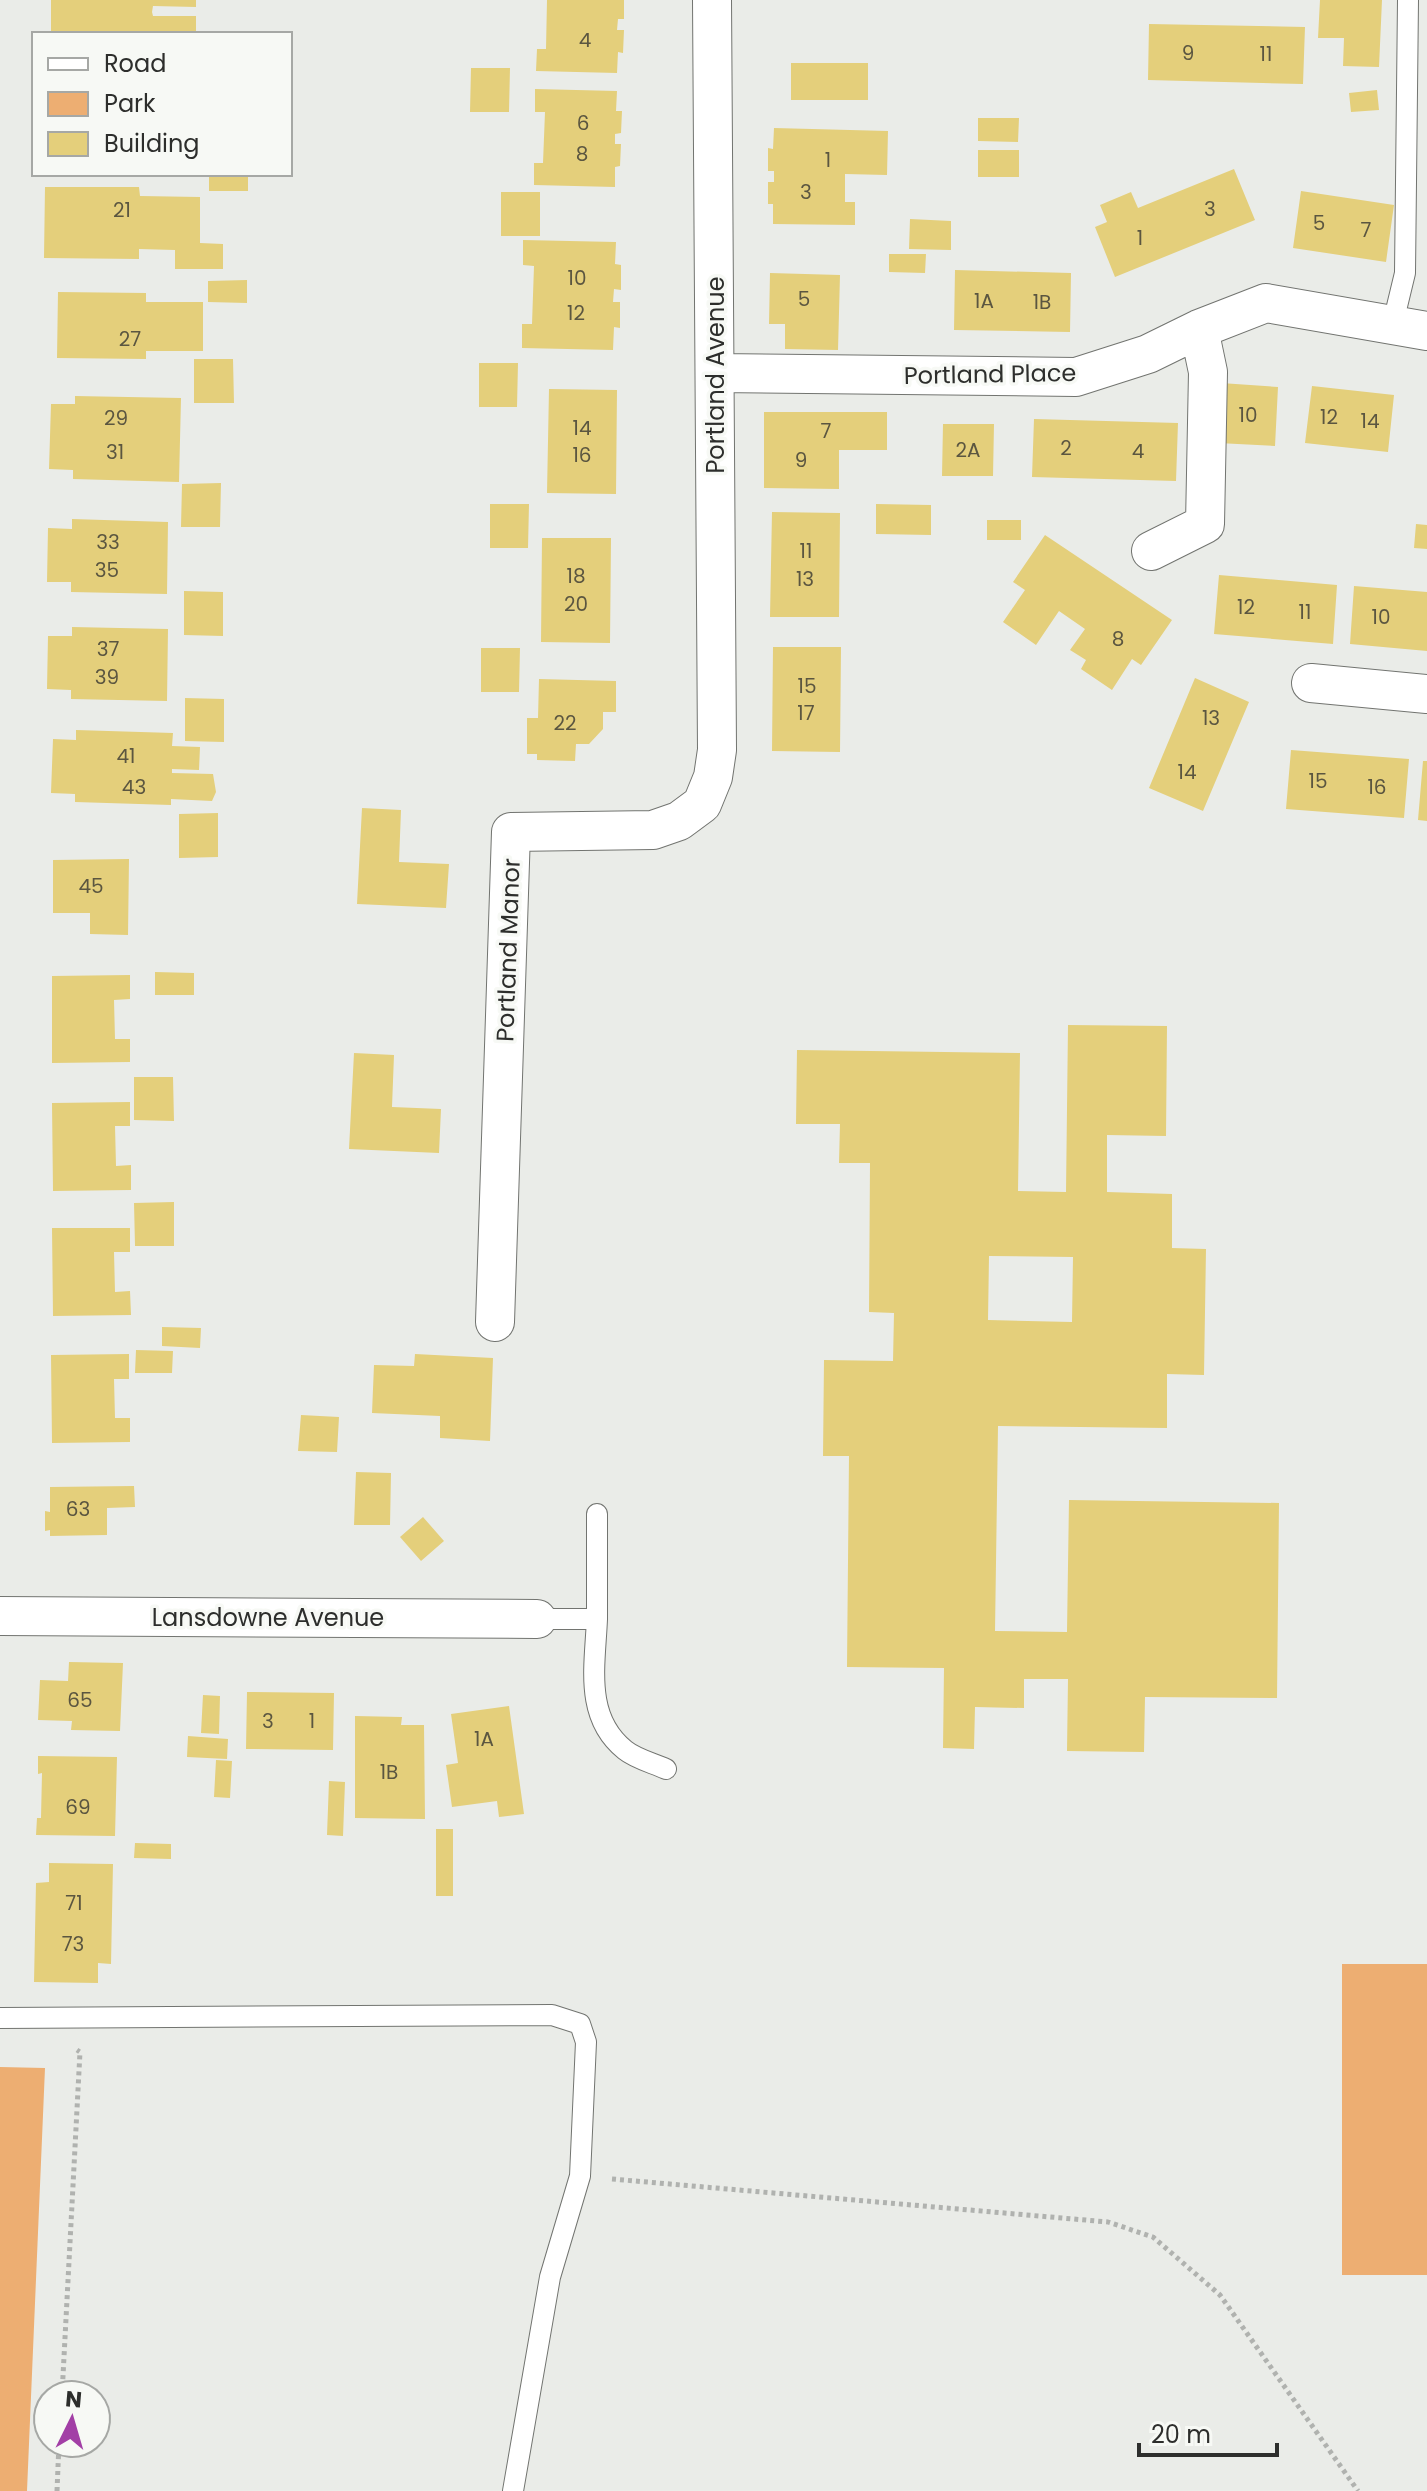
<svg xmlns="http://www.w3.org/2000/svg" width="1427" height="2491" font-family="Poppins,sans-serif">
  <rect width="100%" height="100%" fill="#eaece8"/>
  <path fill="#edae72" d="M 1342,1964 L 1427,1964 L 1427,2275 L 1342,2275 Z
    M 0,2067 L 45,2068 L 27,2491 L 0,2491 Z"/>
  <path fill="#e4cf7b" fill-rule="evenodd" d="M 51,0 L 196,0 L 196,7 L 153,6 L 152,12 L 153,16 L 196,16 L 196,34 L 51,34 Z
    M 547,0 L 624,0 L 624,19 L 618,19 L 617,30 L 624,30 L 623,53 L 618,52 L 617,73 L 536,71 L 537,49 L 546,49 Z
    M 1320,0 L 1382,0 L 1379,67 L 1343,66 L 1344,38 L 1318,38 Z
    M 1149,24 L 1305,27 L 1303,84 L 1148,80 Z
    M 791,63 L 868,63 L 868,100 L 791,100 Z
    M 471,68 L 510,68 L 509,112 L 470,112 Z
    M 535,89 L 617,91 L 616,111 L 622,111 L 621,133 L 615,134 L 615,144 L 621,144 L 620,166 L 615,167 L 615,187 L 534,185 L 534,163 L 543,163 L 545,112 L 535,112 Z
    M 1377,90 L 1379,110 L 1351,112 L 1349,93 Z
    M 978,118 L 1019,118 L 1018,142 L 978,141 Z
    M 774,128 L 888,131 L 887,175 L 845,174 L 845,202 L 855,202 L 855,225 L 773,224 L 773,204 L 768,204 L 768,182 L 774,182 L 774,171 L 768,171 L 768,148 L 773,149 Z
    M 978,150 L 1019,150 L 1019,177 L 978,177 Z
    M 1234,169 L 1255,220 L 1115,277 L 1095,227 L 1107,222 L 1100,205 L 1131,192 L 1138,208 Z
    M 209,174 L 248,174 L 248,191 L 209,191 Z
    M 45,187 L 139,187 L 140,196 L 200,197 L 200,243 L 223,244 L 223,269 L 175,269 L 175,250 L 139,249 L 139,259 L 44,258 Z
    M 1301,191 L 1394,205 L 1386,262 L 1293,248 Z
    M 501,192 L 540,192 L 540,236 L 501,236 Z
    M 910,219 L 951,221 L 951,250 L 909,249 Z
    M 523,240 L 616,242 L 615,264 L 621,265 L 621,290 L 614,289 L 613,302 L 620,302 L 620,328 L 614,327 L 613,350 L 522,348 L 522,324 L 532,324 L 534,266 L 523,265 Z
    M 889,254 L 926,254 L 925,273 L 889,272 Z
    M 955,270 L 1071,273 L 1070,332 L 954,330 Z
    M 770,273 L 840,275 L 838,350 L 785,349 L 785,324 L 769,324 Z
    M 247,280 L 247,303 L 208,302 L 208,281 Z
    M 58,292 L 146,293 L 146,302 L 203,302 L 203,351 L 146,351 L 146,359 L 57,358 Z
    M 194,359 L 233,359 L 234,403 L 194,403 Z
    M 479,363 L 518,363 L 517,407 L 479,407 Z
    M 1221,383 L 1278,387 L 1275,446 L 1218,443 Z
    M 1312,386 L 1394,395 L 1388,452 L 1305,443 Z
    M 549,389 L 617,390 L 616,494 L 547,493 Z
    M 75,396 L 181,398 L 179,482 L 73,479 L 73,470 L 49,469 L 51,404 L 75,404 Z
    M 764,412 L 887,412 L 887,450 L 839,450 L 839,489 L 764,488 Z
    M 1034,419 L 1178,423 L 1176,481 L 1032,477 Z
    M 943,424 L 994,424 L 993,476 L 942,476 Z
    M 221,483 L 220,527 L 181,527 L 182,484 Z
    M 490,504 L 529,504 L 528,548 L 490,548 Z
    M 876,504 L 931,505 L 931,535 L 876,534 Z
    M 772,512 L 840,513 L 839,617 L 770,617 Z
    M 72,519 L 168,522 L 167,594 L 71,592 L 71,582 L 47,582 L 48,528 L 72,529 Z
    M 987,520 L 1021,520 L 1021,540 L 987,540 Z
    M 1416,524 L 1427,525 L 1427,549 L 1414,548 Z
    M 1045,535 L 1172,620 L 1141,665 L 1132,659 L 1112,690 L 1081,669 L 1086,660 L 1070,650 L 1085,629 L 1059,611 L 1036,645 L 1003,622 L 1025,590 L 1013,582 Z
    M 542,538 L 611,538 L 610,643 L 541,642 Z
    M 1219,575 L 1337,585 L 1333,644 L 1214,634 Z
    M 1354,586 L 1427,592 L 1427,651 L 1350,644 Z
    M 184,591 L 223,592 L 223,636 L 184,635 Z
    M 72,627 L 168,629 L 167,701 L 71,699 L 71,690 L 47,689 L 48,636 L 72,636 Z
    M 773,647 L 841,647 L 840,752 L 772,751 Z
    M 481,648 L 520,648 L 519,692 L 481,692 Z
    M 1195,678 L 1249,702 L 1203,811 L 1149,788 Z
    M 539,679 L 616,681 L 616,712 L 603,712 L 603,729 L 589,744 L 576,744 L 575,761 L 537,760 L 537,754 L 527,754 L 527,718 L 538,718 Z
    M 185,698 L 224,699 L 224,742 L 185,741 Z
    M 76,730 L 173,733 L 172,746 L 200,747 L 199,770 L 172,769 L 172,773 L 213,774 L 216,792 L 212,801 L 171,799 L 171,805 L 75,802 L 75,794 L 51,793 L 53,739 L 76,740 Z
    M 1291,750 L 1409,759 L 1404,818 L 1286,809 Z
    M 1423,761 L 1427,761 L 1427,821 L 1418,820 Z
    M 362,808 L 401,810 L 399,862 L 449,864 L 446,908 L 357,904 Z
    M 218,813 L 218,857 L 179,858 L 179,814 Z
    M 129,859 L 128,935 L 90,934 L 90,913 L 53,913 L 53,860 Z
    M 155,972 L 194,973 L 194,995 L 155,995 Z
    M 130,975 L 130,999 L 114,1000 L 115,1039 L 130,1039 L 130,1062 L 52,1063 L 52,976 Z
    M 1068,1025 L 1167,1026 L 1166,1136 L 1107,1135 L 1107,1192 L 1172,1194 L 1172,1248 L 1206,1249 L 1204,1375 L 1167,1374 L 1167,1428 L 998,1426 L 995,1631 L 1067,1632 L 1069,1500 L 1279,1503 L 1277,1698 L 1145,1697 L 1144,1752 L 1067,1751 L 1068,1679 L 1024,1679 L 1024,1708 L 975,1707 L 974,1749 L 943,1748 L 944,1668 L 847,1667 L 849,1456 L 823,1456 L 824,1360 L 893,1361 L 894,1313 L 869,1312 L 870,1163 L 839,1163 L 840,1124 L 796,1124 L 797,1050 L 1020,1053 L 1018,1191 L 1066,1192 ZM 989,1256 L 1073,1257 L 1072,1322 L 988,1320 Z
    M 354,1053 L 394,1055 L 392,1107 L 441,1109 L 439,1153 L 349,1149 Z
    M 134,1077 L 173,1077 L 174,1121 L 134,1120 Z
    M 130,1102 L 130,1126 L 115,1126 L 116,1166 L 131,1165 L 131,1190 L 53,1191 L 52,1103 Z
    M 174,1202 L 174,1246 L 135,1246 L 134,1203 Z
    M 52,1228 L 130,1228 L 130,1252 L 114,1252 L 115,1292 L 130,1291 L 131,1315 L 53,1316 Z
    M 162,1327 L 201,1328 L 200,1348 L 162,1346 Z
    M 136,1350 L 173,1351 L 172,1373 L 135,1373 Z
    M 129,1354 L 129,1379 L 114,1379 L 115,1418 L 130,1418 L 130,1442 L 52,1443 L 51,1355 Z
    M 415,1354 L 493,1358 L 490,1441 L 440,1438 L 440,1416 L 372,1413 L 374,1365 L 414,1366 Z
    M 301,1415 L 339,1417 L 337,1452 L 298,1451 Z
    M 356,1472 L 391,1473 L 390,1525 L 354,1525 Z
    M 134,1486 L 135,1507 L 107,1508 L 107,1535 L 50,1536 L 50,1530 L 45,1531 L 45,1511 L 50,1512 L 50,1487 Z
    M 423,1517 L 444,1541 L 421,1561 L 400,1537 Z
    M 69,1662 L 123,1663 L 120,1731 L 71,1730 L 72,1721 L 38,1720 L 40,1680 L 68,1681 Z
    M 247,1692 L 334,1693 L 333,1750 L 246,1749 Z
    M 203,1695 L 220,1696 L 219,1734 L 201,1733 Z
    M 509,1706 L 524,1814 L 499,1817 L 497,1801 L 452,1807 L 446,1765 L 458,1763 L 451,1714 Z
    M 355,1716 L 402,1717 L 401,1725 L 424,1725 L 425,1819 L 355,1818 Z
    M 188,1736 L 228,1739 L 227,1759 L 187,1757 Z
    M 38,1756 L 117,1757 L 115,1836 L 36,1835 L 37,1818 L 41,1818 L 42,1773 L 38,1774 Z
    M 216,1760 L 232,1761 L 230,1798 L 214,1797 Z
    M 329,1781 L 345,1782 L 343,1836 L 327,1835 Z
    M 436,1829 L 453,1829 L 453,1896 L 436,1896 Z
    M 135,1843 L 171,1844 L 171,1859 L 134,1858 Z
    M 49,1863 L 113,1864 L 111,1964 L 98,1963 L 98,1983 L 34,1982 L 36,1883 L 49,1882 Z"/>
  <g fill="none" stroke-linecap="round" stroke-linejoin="round">
    <defs>
      <path id="service" d="M 1392,327 L 1405,273 L 1408,0
        M 537,1619 L 597,1619 L 597,1514
        M 597,1619 C 595,1666 584,1717 625,1750 C 636,1759 653,1763 666,1769
        M 0,2018 L 552,2015 L 580,2024 L 586,2042 L 580,2176 L 550,2277 L 513,2491"/>
      <path id="minor" d="M 716,373 L 1076,377 L 1148,354 L 1199,329 L 1266,303 L 1427,331
        M 1151,551 L 1205,524 L 1208,372 L 1199,329
        M 1311,683 L 1427,694
        M 495,1322 L 511,832 L 653,830 L 679,821 L 702,804 L 713,777 L 717,750 L 712,0
        M 0,1616 L 537,1619"/>
    </defs>
    <use href="#service" stroke="#727470" stroke-width="22"/>
    <use href="#minor" stroke="#727470" stroke-width="40"/>
    <path stroke="#b0b2af" stroke-width="5" stroke-dasharray="4 4" stroke-linecap="butt" d="M 612,2179 L 1108,2222 L 1153,2237 L 1220,2295 L 1358,2491
      M 62,2395 L 80,2052 L 77,2050
      M 57,2491 L 59,2443"/>
    <use href="#service" stroke="#fff" stroke-width="20"/>
    <use href="#minor" stroke="#fff" stroke-width="38"/>
  </g>
  <g text-anchor="middle" dominant-baseline="central" stroke-width="7" stroke-linejoin="round" paint-order="stroke">
    <g font-size="20" fill="#5b5640">
      <text x="585" y="40">4</text>
      <text x="1188" y="53">9</text>
      <text x="1266" y="54">11</text>
      <text x="583" y="123">6</text>
      <text x="582" y="154">8</text>
      <text x="828" y="160">1</text>
      <text x="806" y="192">3</text>
      <text x="1210" y="209">3</text>
      <text x="122" y="210">21</text>
      <text x="1319" y="223">5</text>
      <text x="1366" y="230">7</text>
      <text x="1140" y="238">1</text>
      <text x="577" y="278">10</text>
      <text x="804" y="299">5</text>
      <text x="984" y="301">1A</text>
      <text x="1042" y="302">1B</text>
      <text x="576" y="313">12</text>
      <text x="130" y="339">27</text>
      <text x="1248" y="415">10</text>
      <text x="1329" y="417">12</text>
      <text x="116" y="418">29</text>
      <text x="1370" y="421">14</text>
      <text x="582" y="428">14</text>
      <text x="826" y="431">7</text>
      <text x="1066" y="448">2</text>
      <text x="968" y="450">2A</text>
      <text x="1138" y="451">4</text>
      <text x="115" y="452">31</text>
      <text x="582" y="455">16</text>
      <text x="801" y="460">9</text>
      <text x="108" y="542">33</text>
      <text x="806" y="551">11</text>
      <text x="107" y="570">35</text>
      <text x="576" y="576">18</text>
      <text x="805" y="579">13</text>
      <text x="576" y="604">20</text>
      <text x="1246" y="607">12</text>
      <text x="1305" y="612">11</text>
      <text x="1381" y="617">10</text>
      <text x="1118" y="639">8</text>
      <text x="108" y="649">37</text>
      <text x="107" y="677">39</text>
      <text x="807" y="686">15</text>
      <text x="806" y="713">17</text>
      <text x="1211" y="718">13</text>
      <text x="565" y="723">22</text>
      <text x="126" y="756">41</text>
      <text x="1187" y="772">14</text>
      <text x="1318" y="781">15</text>
      <text x="134" y="787">43</text>
      <text x="1377" y="787">16</text>
      <text x="91" y="886">45</text>
      <text x="78" y="1509">63</text>
      <text x="80" y="1700">65</text>
      <text x="268" y="1721">3</text>
      <text x="312" y="1721">1</text>
      <text x="484" y="1739">1A</text>
      <text x="389" y="1772">1B</text>
      <text x="78" y="1807">69</text>
      <text x="74" y="1903">71</text>
      <text x="73" y="1944">73</text>
    </g>
    <g font-size="24" fill="#2d2e2c" stroke="#f7f9f5">
      <text transform="translate(990 374) rotate(-1)">Portland Place</text>
      <text transform="translate(715 375) rotate(-90)">Portland Avenue</text>
      <text transform="translate(508 950) rotate(-88)">Portland Manor</text>
      <text x="268" y="1617">Lansdowne Avenue</text>
    </g>
  </g>
  <rect x="32" y="32" width="260" height="144" fill="#f7f9f5" stroke="#a6a8a5" stroke-width="2"/>
  <rect x="48" y="58" width="40" height="12" fill="#ffffff" stroke="#a6a8a5" stroke-width="2"/>
  <text x="104" y="72" font-size="24" fill="#2d2e2c">Road</text>
  <rect x="48" y="92" width="40" height="24" fill="#edae72" stroke="#a6a8a5" stroke-width="2"/>
  <text x="104" y="112" font-size="24" fill="#2d2e2c">Park</text>
  <rect x="48" y="132" width="40" height="24" fill="#e4cf7b" stroke="#a6a8a5" stroke-width="2"/>
  <text x="104" y="152" font-size="24" fill="#2d2e2c">Building</text>
  <g transform="translate(72 2419) rotate(5)"><circle r="38" fill="#f7f9f5" stroke="#a6a8a5" stroke-width="2"/>
  <path d="M0-6L14 30L0 20L-14 30Z" fill="#a23fa6"/>
  <text y="-12" font-size="22" font-weight="bold" text-anchor="middle" fill="#2d2e2c">N</text>
  </g>
  <path d="M1139 2443v12h138v-12" fill="none" stroke="#2d2e2c" stroke-width="4"/>
  <text x="1151" y="2443" font-size="24" fill="#2d2e2c" stroke="#f7f9f5" stroke-width="6" paint-order="stroke">20 m</text>
</svg>
